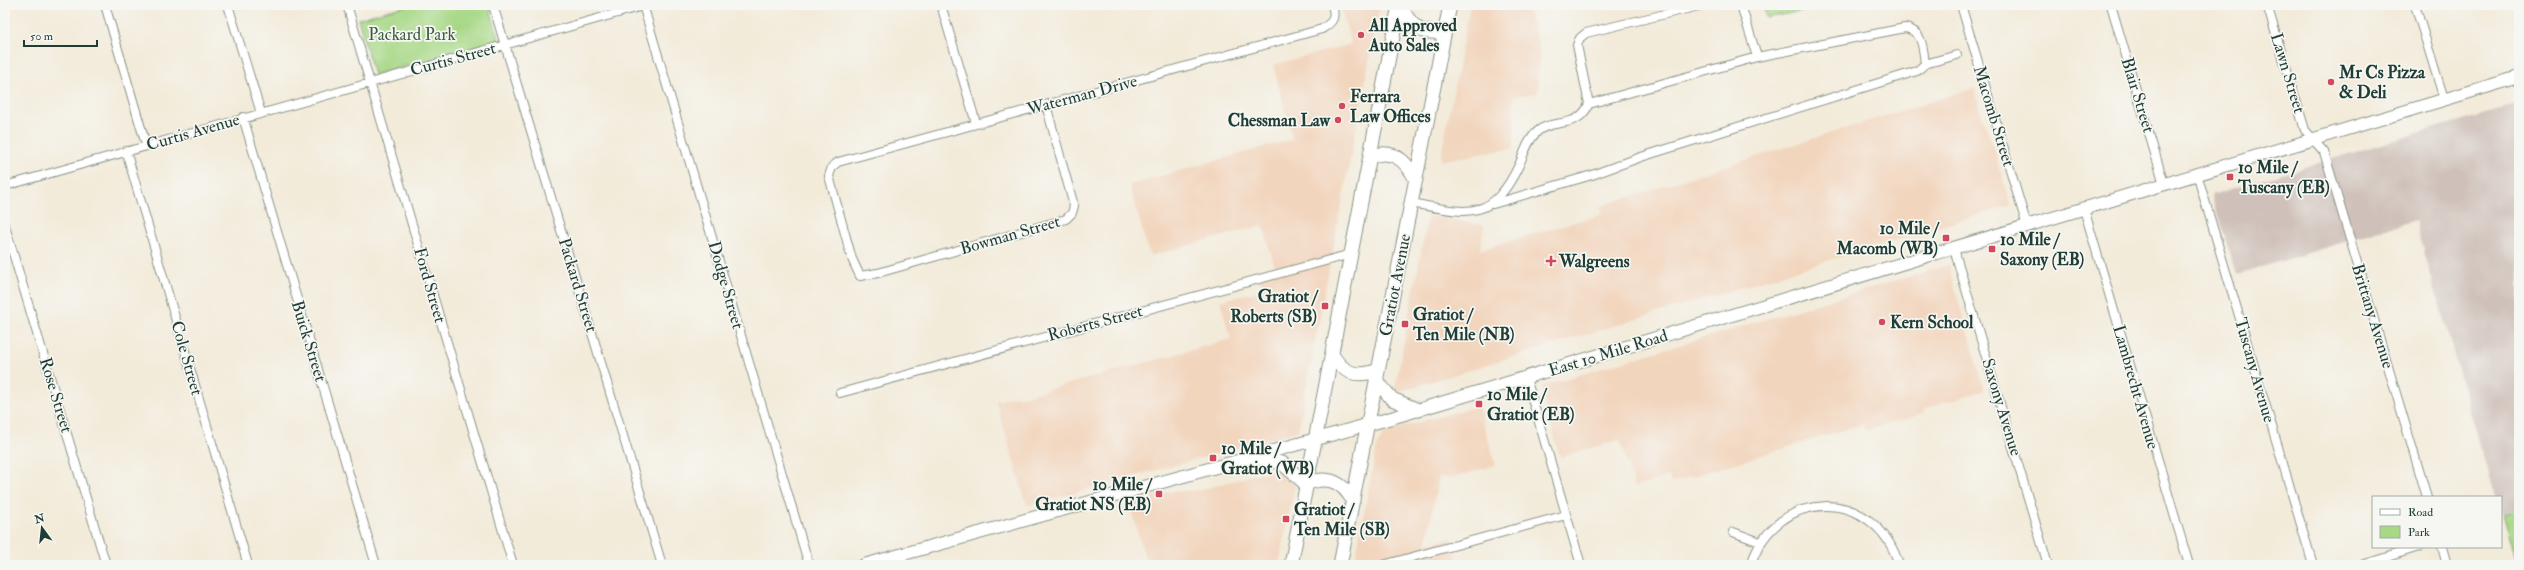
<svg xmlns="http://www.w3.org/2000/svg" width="2524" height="570" font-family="'IM FELL Double Pica',serif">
  <rect width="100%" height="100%" fill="#f6f6f2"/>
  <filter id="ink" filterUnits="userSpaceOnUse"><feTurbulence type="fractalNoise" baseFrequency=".025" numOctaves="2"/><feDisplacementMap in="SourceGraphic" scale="8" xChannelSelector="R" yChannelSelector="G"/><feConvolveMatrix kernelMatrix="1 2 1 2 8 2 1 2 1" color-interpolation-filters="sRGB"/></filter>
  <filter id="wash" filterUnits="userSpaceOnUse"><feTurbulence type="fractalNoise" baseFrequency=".012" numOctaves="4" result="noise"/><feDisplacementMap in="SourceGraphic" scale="16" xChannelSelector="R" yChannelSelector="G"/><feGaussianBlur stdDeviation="0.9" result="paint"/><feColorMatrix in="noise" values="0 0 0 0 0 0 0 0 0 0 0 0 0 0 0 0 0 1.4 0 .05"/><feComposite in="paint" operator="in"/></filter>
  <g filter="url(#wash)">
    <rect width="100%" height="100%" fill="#f3ebda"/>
    <path fill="#f2d5bd" d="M 1340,5 L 1380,5 L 1298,431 L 1027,506 L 996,401 L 1017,396 L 1018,398 L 1231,339 L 1220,301 L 1263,290 L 1258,272 L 1275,268 L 1263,225 L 1150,256 L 1129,185 L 1293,139 L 1273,65 L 1351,44 Z
      M 1470,5 L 1527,5 L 1539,47 L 1538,93 L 1513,96 L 1514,148 L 1440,161 Z
      M 1974,88 L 2011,205 L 1394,393 L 1428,216 L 1484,225 L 1480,250 L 1602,214 L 1600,206 Z
      M 1948,265 L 1984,390 L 1924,409 L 1925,413 L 1865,431 L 1863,424 L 1671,483 L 1669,476 L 1634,487 L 1620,440 L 1560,457 L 1546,408 L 1542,386 Z
      M 1478,406 L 1496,465 L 1452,478 L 1439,477 L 1426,544 L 1451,538 L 1459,565 L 1354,565 L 1377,445 L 1386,431 Z
      M 1278,468 L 1289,475 L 1295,485 L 1279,565 L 1147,565 L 1129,502 L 1166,492 L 1200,490 Z"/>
    <path fill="#cfc1ba" d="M 2519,103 L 2519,508 L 2501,514 L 2501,497 L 2495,497 L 2415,220 L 2237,275 L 2211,195 Z"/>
    <path fill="#a7d886" stroke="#638a5d" d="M 408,5 L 489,5 L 499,40 L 374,75 L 358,19 Z
      M 1763,5 L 1833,5 L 1766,18 Z
      M 2519,510 L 2519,565 L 2518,565 L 2503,514 Z"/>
  </g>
  <g filter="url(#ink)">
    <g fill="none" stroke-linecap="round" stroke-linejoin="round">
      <defs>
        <path id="minor" d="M 105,5 L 146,145
          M 228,5 L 261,113
          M 347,5 L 513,565
          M 493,5 L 662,565
          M 643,5 L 809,565
          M 941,5 L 976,123
          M 1741,5 L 1757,57
          M 1961,5 L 2027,226
          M 2111,5 L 2164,184
          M 2267,5 L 2305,130 L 2324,152 L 2427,497
          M 2415,5 L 2444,99
          M 1589,104 L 1757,57 L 1905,28 C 1923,31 1923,48 1925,64
          M 1046,105 L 1074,206 L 1072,213 L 1066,219 L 878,273 L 860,276 L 852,259 L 829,176 L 832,167 L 838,162 L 1322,29 C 1333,22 1336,18 1332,5
          M 243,117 L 376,565
          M 126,151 L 248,565
          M 2197,174 L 2313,565
          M 5,186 L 646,5
          M 1411,203 C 1466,213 1491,224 1519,165 C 1524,154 1528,139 1538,131 C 1553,118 1578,130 1589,104 L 1577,45 L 1580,38 L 1586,33 L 1703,5
          M 1493,204 L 1592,175 L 1641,157 L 1917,71 L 1925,64 L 1957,55
          M 2084,209 L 2189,565
          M 5,226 L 106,565
          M 1954,249 L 2048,565
          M 1526,378 L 1581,565
          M 840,393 L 1351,254
          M 1733,532 L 1760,542
          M 2442,547 L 2447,565
          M 1383,565 L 1566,515
          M 1751,565 C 1775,488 1875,485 1899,565
          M 2362,565 L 2419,547"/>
        <path id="secondary" d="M 864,565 L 1388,419 L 2519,77"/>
        <path id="primary" d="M 1400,5 C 1411,26 1419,36 1445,31
          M 1370,157 C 1392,148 1406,160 1416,180
          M 1332,354 C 1343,374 1357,378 1378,370
          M 1376,380 L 1392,399 L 1418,410
          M 1252,457 L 1282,463 L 1306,484
          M 1306,484 C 1328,475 1342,481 1353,501
          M 1291,565 L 1399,5
          M 1340,565 L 1450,5"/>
      </defs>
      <use href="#minor" stroke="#899487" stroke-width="10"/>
      <use href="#secondary" stroke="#899487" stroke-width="14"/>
      <use href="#primary" stroke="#899487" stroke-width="15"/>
      <use href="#minor" stroke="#fff" stroke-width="8"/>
      <use href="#secondary" stroke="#fff" stroke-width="12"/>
      <use href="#primary" stroke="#fff" stroke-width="13"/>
    </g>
  </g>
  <g fill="#d1495b" stroke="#f6f6f2" stroke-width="1.5">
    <circle cx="1361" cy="35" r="4"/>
    <circle cx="2331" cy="82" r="4"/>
    <circle cx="1342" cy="106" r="4"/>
    <circle cx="1338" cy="120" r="4"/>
    <rect x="2226" y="173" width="8" height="8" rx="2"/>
    <rect x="1942" y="234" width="8" height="8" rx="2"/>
    <rect x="1988" y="245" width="8" height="8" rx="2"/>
    <path d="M1549 255h4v4h4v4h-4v4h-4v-4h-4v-4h4z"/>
    <rect x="1321" y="302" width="8" height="8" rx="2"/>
    <circle cx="1882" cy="322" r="4"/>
    <rect x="1401" y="320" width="8" height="8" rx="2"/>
    <rect x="1475" y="400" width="8" height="8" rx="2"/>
    <rect x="1209" y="454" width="8" height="8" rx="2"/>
    <rect x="1155" y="490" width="8" height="8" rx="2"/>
    <rect x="1282" y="515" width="8" height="8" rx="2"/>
  </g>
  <g text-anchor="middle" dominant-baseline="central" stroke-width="3.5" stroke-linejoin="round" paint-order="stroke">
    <g font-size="17" font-weight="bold" fill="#1f3d34" stroke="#f6f6f2" text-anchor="start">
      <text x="1369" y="25">All Approved<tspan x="1369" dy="20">Auto Sales</tspan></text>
      <text x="2339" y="72">Mr Cs Pizza<tspan x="2339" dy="20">&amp; Deli</tspan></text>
      <text x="1350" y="96">Ferrara<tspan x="1350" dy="20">Law Offices</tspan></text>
      <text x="1330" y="120" text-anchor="end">Chessman Law</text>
      <text x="2238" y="167">10 Mile /<tspan x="2238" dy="20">Tuscany (EB)</tspan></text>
      <text x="1938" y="228" text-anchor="end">10 Mile /<tspan x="1938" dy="20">Macomb (WB)</tspan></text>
      <text x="2000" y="239">10 Mile /<tspan x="2000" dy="20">Saxony (EB)</tspan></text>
      <text x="1559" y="261">Walgreens</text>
      <text x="1317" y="296" text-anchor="end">Gratiot /<tspan x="1317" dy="20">Roberts (SB)</tspan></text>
      <text x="1413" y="314">Gratiot /<tspan x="1413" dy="20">Ten Mile (NB)</tspan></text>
      <text x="1890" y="322">Kern School</text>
      <text x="1487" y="394">10 Mile /<tspan x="1487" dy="20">Gratiot (EB)</tspan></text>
      <text x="1221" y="448">10 Mile /<tspan x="1221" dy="20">Gratiot (WB)</tspan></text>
      <text x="1151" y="484" text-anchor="end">10 Mile /<tspan x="1151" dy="20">Gratiot NS (EB)</tspan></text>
      <text x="1294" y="509">Gratiot /<tspan x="1294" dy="20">Ten Mile (SB)</tspan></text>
    </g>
    <g font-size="17" fill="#3a5c44" stroke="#f6f6f2">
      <text x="412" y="34">Packard Park</text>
    </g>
    <g font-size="17" fill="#1f3d34" stroke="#f6f6f2">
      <text transform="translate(453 59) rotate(-15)">Curtis Street</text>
      <text transform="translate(2288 73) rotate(73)">Lawn Street</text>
      <text transform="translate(1082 95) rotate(-15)">Waterman Drive</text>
      <text transform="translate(2138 95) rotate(73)">Blair Street</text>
      <text transform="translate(1994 116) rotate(73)">Macomb Street</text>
      <text transform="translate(193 132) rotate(-16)">Curtis Avenue</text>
      <text transform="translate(1010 235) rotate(-16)">Bowman Street</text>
      <text transform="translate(430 285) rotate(74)">Ford Street</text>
      <text transform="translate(578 285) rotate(73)">Packard Street</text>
      <text transform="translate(726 285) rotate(74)">Dodge Street</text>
      <text transform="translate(1395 285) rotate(-79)">Gratiot Avenue</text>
      <text transform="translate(2373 316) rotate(73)">Brittany Avenue</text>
      <text transform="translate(1095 323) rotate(-15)">Roberts Street</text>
      <text transform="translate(309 341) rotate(73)">Buick Street</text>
      <text transform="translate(1608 353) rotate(-17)">East 10 Mile Road</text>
      <text transform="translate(187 358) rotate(74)">Cole Street</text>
      <text transform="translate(2255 370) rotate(74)">Tuscany Avenue</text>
      <text transform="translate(2136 387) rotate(74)">Lambrecht Avenue</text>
      <text transform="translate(56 395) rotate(73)">Rose Street</text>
      <text transform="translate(2002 407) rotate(73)">Saxony Avenue</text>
    </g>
  </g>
  <rect width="2524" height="570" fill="none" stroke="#f6f6f2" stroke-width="20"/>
  <rect x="2372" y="496" width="130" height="52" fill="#f6f6f2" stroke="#a0aca6"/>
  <rect x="2380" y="509" width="20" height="6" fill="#ffffff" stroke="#a0aca6"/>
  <text x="2408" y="516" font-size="12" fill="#1f3d34">Road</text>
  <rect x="2380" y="526" width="20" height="12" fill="#a7d886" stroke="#a0aca6"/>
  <text x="2408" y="536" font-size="12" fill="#1f3d34">Park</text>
  <g transform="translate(42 528) rotate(345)" stroke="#f6f6f2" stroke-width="3" paint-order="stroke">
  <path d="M0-3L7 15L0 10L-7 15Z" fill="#1f3d34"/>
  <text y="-6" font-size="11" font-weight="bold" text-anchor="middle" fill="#1f3d34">N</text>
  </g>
  <path d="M24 40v6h73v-6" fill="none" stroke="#1f3d34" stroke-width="2"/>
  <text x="30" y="40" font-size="12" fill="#1f3d34" stroke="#f6f6f2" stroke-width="3" paint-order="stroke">50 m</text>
</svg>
